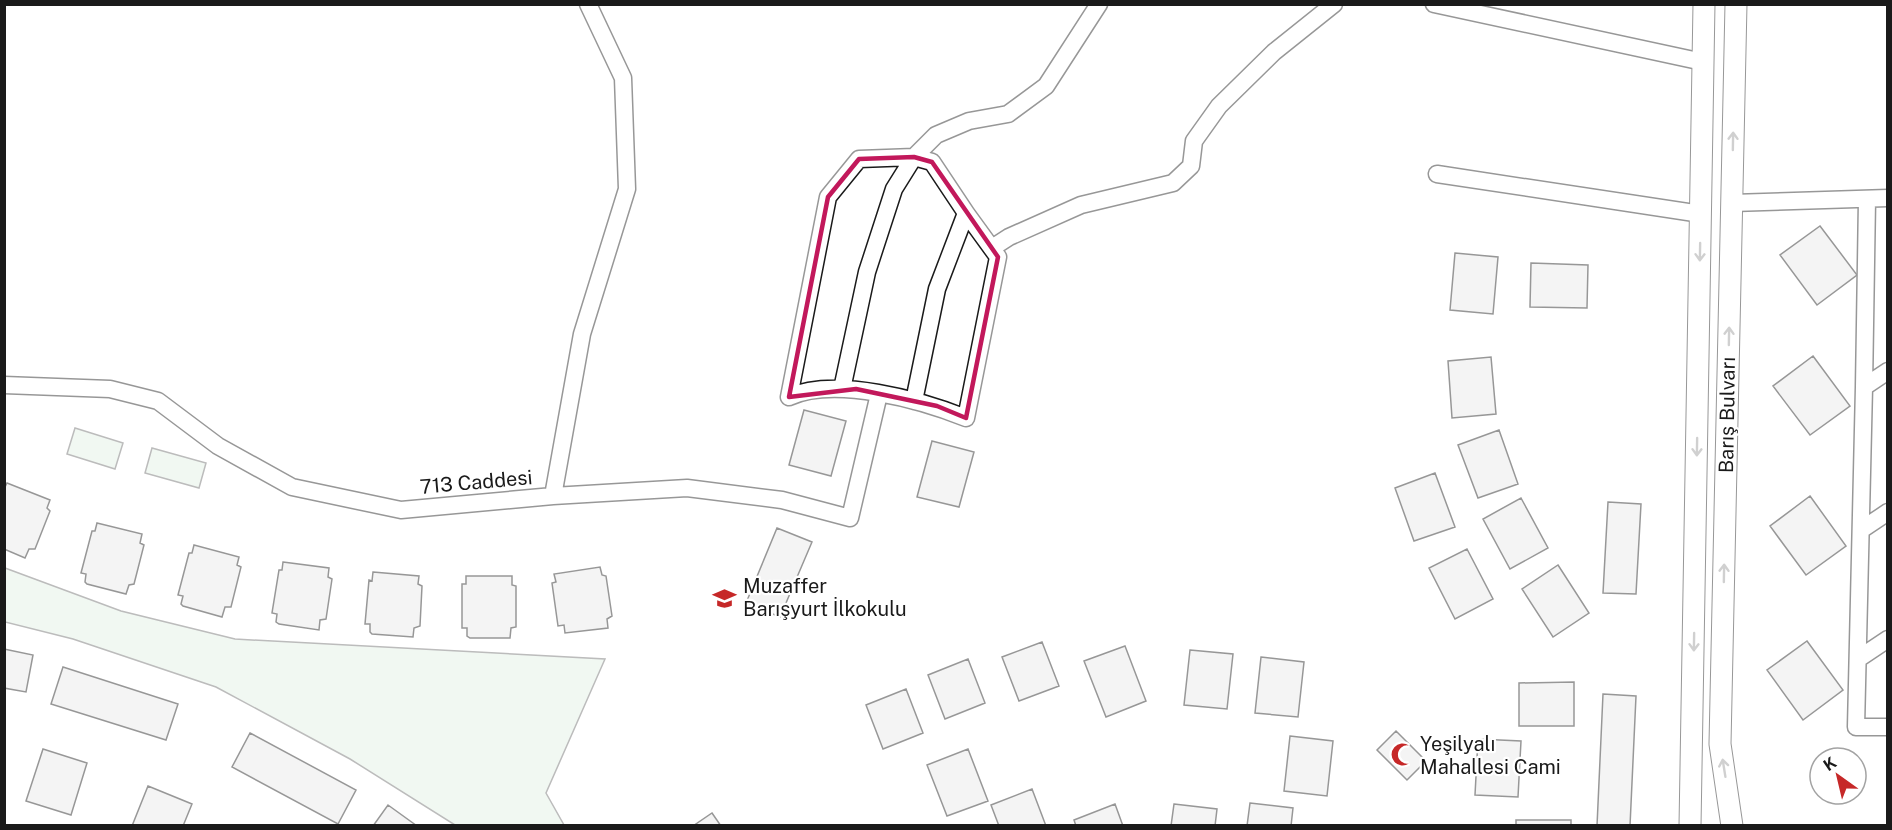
<svg xmlns="http://www.w3.org/2000/svg" width="1892" height="830" font-family="'Public Sans',sans-serif">
  <rect width="100%" height="100%" fill="#fff"/>
  <path fill="#e0efe3" stroke="#6a6a6a" stroke-width="1.5" d="M 75,428 L 123,443 L 115,469 L 67,454 Z
    M 152,448 L 206,463 L 199,488 L 145,473 Z
    M 5,568 L 121,611 L 235,639 L 605,659 L 546,793 L 564,825 L 455,825 L 350,759 L 216,687 L 73,639 L 5,622 Z"/>
  <path fill="#e6e6e6" stroke="#1a1a1a" stroke-width="1.5" d="M 1820,226 L 1857,275 L 1817,305 L 1780,255 Z
    M 1455,253 L 1498,257 L 1493,314 L 1450,310 Z
    M 1531,263 L 1588,265 L 1587,308 L 1530,307 Z
    M 1813,356 L 1850,406 L 1810,435 L 1773,386 Z
    M 1491,357 L 1496,414 L 1452,418 L 1448,361 Z
    M 804,410 L 846,421 L 831,476 L 789,465 Z
    M 1499,430 L 1518,484 L 1478,498 L 1458,445 Z
    M 932,441 L 974,452 L 959,507 L 917,497 Z
    M 1435,473 L 1455,527 L 1414,541 L 1395,488 Z
    M 7,483 L 50,500 L 47,508 L 50,511 L 35,549 L 29,549 L 25,558 L 4,549 L 4,489 Z
    M 1810,496 L 1846,546 L 1806,575 L 1770,526 Z
    M 1521,498 L 1548,548 L 1510,569 L 1483,519 Z
    M 1608,502 L 1641,504 L 1636,594 L 1603,593 Z
    M 97,523 L 142,534 L 140,543 L 144,545 L 134,584 L 129,585 L 126,594 L 87,584 L 85,582 L 86,574 L 81,573 L 92,531 L 95,531 Z
    M 777,528 L 812,542 L 780,617 L 746,603 Z
    M 194,545 L 239,557 L 237,565 L 241,567 L 231,607 L 225,607 L 222,617 L 183,606 L 181,604 L 183,596 L 178,595 L 189,553 L 192,553 Z
    M 1467,549 L 1493,599 L 1455,619 L 1429,568 Z
    M 283,562 L 329,568 L 328,577 L 332,579 L 326,619 L 320,620 L 319,630 L 279,624 L 276,622 L 277,614 L 272,613 L 279,570 L 282,570 Z
    M 1558,565 L 1589,613 L 1553,637 L 1522,589 Z
    M 600,567 L 602,575 L 606,576 L 612,616 L 607,619 L 608,628 L 565,633 L 564,625 L 558,626 L 552,583 L 556,582 L 554,574 Z
    M 373,572 L 419,576 L 418,584 L 422,586 L 420,626 L 414,628 L 413,637 L 372,634 L 370,632 L 370,624 L 365,624 L 369,580 L 372,581 Z
    M 466,576 L 512,576 L 512,585 L 516,586 L 516,627 L 511,628 L 510,638 L 470,638 L 467,636 L 467,628 L 462,628 L 462,584 L 466,584 Z
    M 1807,641 L 1843,690 L 1803,720 L 1767,670 Z
    M 1042,642 L 1059,686 L 1019,701 L 1002,657 Z
    M 1125,646 L 1146,701 L 1106,717 L 1084,661 Z
    M 4,649 L 33,655 L 26,692 L 4,688 Z
    M 1190,650 L 1233,654 L 1227,709 L 1184,705 Z
    M 1261,657 L 1304,662 L 1298,717 L 1255,713 Z
    M 968,659 L 985,703 L 945,719 L 928,675 Z
    M 63,667 L 178,704 L 166,740 L 51,704 Z
    M 1574,682 L 1574,726 L 1519,726 L 1519,683 Z
    M 906,689 L 923,733 L 883,749 L 866,705 Z
    M 1603,694 L 1636,696 L 1630,826 L 1597,826 Z
    M 1396,731 L 1426,761 L 1407,780 L 1377,750 Z
    M 250,733 L 356,790 L 338,824 L 232,767 Z
    M 1290,736 L 1333,741 L 1327,796 L 1284,791 Z
    M 1478,739 L 1521,741 L 1518,797 L 1475,795 Z
    M 43,749 L 87,763 L 71,815 L 26,801 Z
    M 968,749 L 988,801 L 947,816 L 927,765 Z
    M 148,786 L 192,804 L 183,826 L 132,826 Z
    M 1032,789 L 1046,826 L 999,826 L 991,805 Z
    M 1250,803 L 1293,808 L 1291,826 L 1247,826 Z
    M 1115,804 L 1123,826 L 1076,826 L 1074,820 Z
    M 1174,804 L 1217,809 L 1215,826 L 1171,826 Z
    M 388,805 L 417,826 L 373,826 Z
    M 712,813 L 721,826 L 693,826 Z
    M 1516,820 L 1571,820 L 1571,826 L 1516,826 Z"/>
  <g fill="none" stroke-linecap="round" stroke-linejoin="round">
    <defs>
      <path id="minor" d="M 1434,4 L 1703,62
        M 1437,174 L 1701,214
        M 1867,200 L 1864,387 L 1856,727 L 1888,727
        M 1732,203 L 1888,198
        M 992,248 L 1009,237 L 1081,205 L 1173,183 L 1191,166 L 1194,141 L 1219,106 L 1274,52 L 1334,4
        M 4,385 L 110,389 L 158,401 L 218,446 L 292,487 L 401,510 L 553,496 L 687,488 L 782,500 L 850,518 L 879,394
        M 1864,387 L 1888,371
        M 789,397 L 828,197 L 859,159 L 914,157 L 894,189 L 867,272 L 842,389
        M 789,397 C 835,376 921,400 966,418 L 998,257 L 966,213
        M 914,401 L 937,289 L 966,213 L 932,162 L 914,157 L 936,135 L 969,121 L 1008,114 L 1046,86 L 1099,4
        M 553,496 L 582,334 L 627,189 L 623,78 L 588,4
        M 1861,530 L 1888,512
        M 1858,659 L 1888,639"/>
      <path id="major" d="M 1690,826 L 1704,4
        M 1732,826 L 1720,744 L 1736,4"/>
    </defs>
    <use href="#minor" stroke="#1a1a1a" stroke-width="19"/>
    <use href="#major" stroke="#1a1a1a" stroke-width="23"/>
    <use href="#minor" stroke="#fff" stroke-width="16"/>
    <use href="#major" stroke="#fff" stroke-width="21"/>
  </g>
  <defs><path id="oneway-shaft" d="M-6 0H5M1.5-3L5.5 0L1.5 3" fill="none" stroke-width="1.6" stroke-linecap="round" stroke-linejoin="round" transform="scale(1.5)"/></defs>
  <g stroke="#989898">
    <use href="#oneway-shaft" transform="translate(1733 141) rotate(-89)"/>
    <use href="#oneway-shaft" transform="translate(1700 252) rotate(91)"/>
    <use href="#oneway-shaft" transform="translate(1729 336) rotate(-89)"/>
    <use href="#oneway-shaft" transform="translate(1697 447) rotate(91)"/>
    <use href="#oneway-shaft" transform="translate(1724 573) rotate(-89)"/>
    <use href="#oneway-shaft" transform="translate(1694 642) rotate(91)"/>
    <use href="#oneway-shaft" transform="translate(1724 768) rotate(-99)"/>
  </g>
  <path d="M0 0H1892V830H0ZM 914,157 L 932,162 L 998,257 L 966,418 L 937,406 L 856,389 L 789,397 L 828,197 L 859,159 Z" fill="#fff" fill-opacity=".55" fill-rule="evenodd"/>
  <path fill="none" stroke="#c2185b" stroke-width="4.5" stroke-linejoin="round" d="M 914,157 L 932,162 L 998,257 L 966,418 L 937,406 L 856,389 L 789,397 L 828,197 L 859,159 Z"/>
  <defs>
    <symbol id="school-bare" viewBox="-9 -9 18 18"><path d="M0-5L7-2L0 1L-7-2ZM-4 1L0 2.5L4 1V4Q0 6-4 4Z" fill="#c62828" stroke="#fff" stroke-width="2.5" paint-order="stroke"/></symbol>
    <symbol id="mosque-bare" viewBox="-9 -9 18 18"><path d="M3.5-4.9A6 6 0 1 0 3.5 4.9A5 5 0 1 1 3.5-4.9Z" fill="#c62828" stroke="#fff" stroke-width="2.5" paint-order="stroke"/></symbol>
  </defs>
  <g fill-rule="evenodd">
    <use href="#school-bare" x="708" y="582" width="33" height="33"/>
    <use href="#mosque-bare" x="1386" y="738" width="33" height="33"/>
  </g>
  <g text-anchor="middle" dominant-baseline="central" stroke-width="4.5" stroke-linejoin="round" paint-order="stroke">
    <g font-size="20" fill="#1a1a1a" stroke="#fff">
      <text transform="translate(1727 415) rotate(-89)">Barış Bulvarı</text>
      <text transform="translate(476 482) rotate(-5)">713 Caddesi</text>
    </g>
    <g font-size="20" fill="#1a1a1a" stroke="#fff" text-anchor="start">
      <text x="743" y="586">Muzaffer<tspan x="743" dy="23">Barışyurt İlkokulu</tspan></text>
      <text x="1420" y="744">Yeşilyalı<tspan x="1420" dy="23">Mahallesi Cami</tspan></text>
    </g>
  </g>
  <rect width="1892" height="830" fill="none" stroke="#1a1a1a" stroke-width="12"/>
  <g transform="translate(1838 776) rotate(326)"><circle r="28" fill="#ffffff" stroke="#a3a3a3" stroke-width="1.5"/>
  <path d="M0-4.5L10 22L0 15L-10 22Z" fill="#c62828"/>
  <text y="-9" font-size="16" font-weight="bold" text-anchor="middle" fill="#1a1a1a">K</text>
  </g>
</svg>
